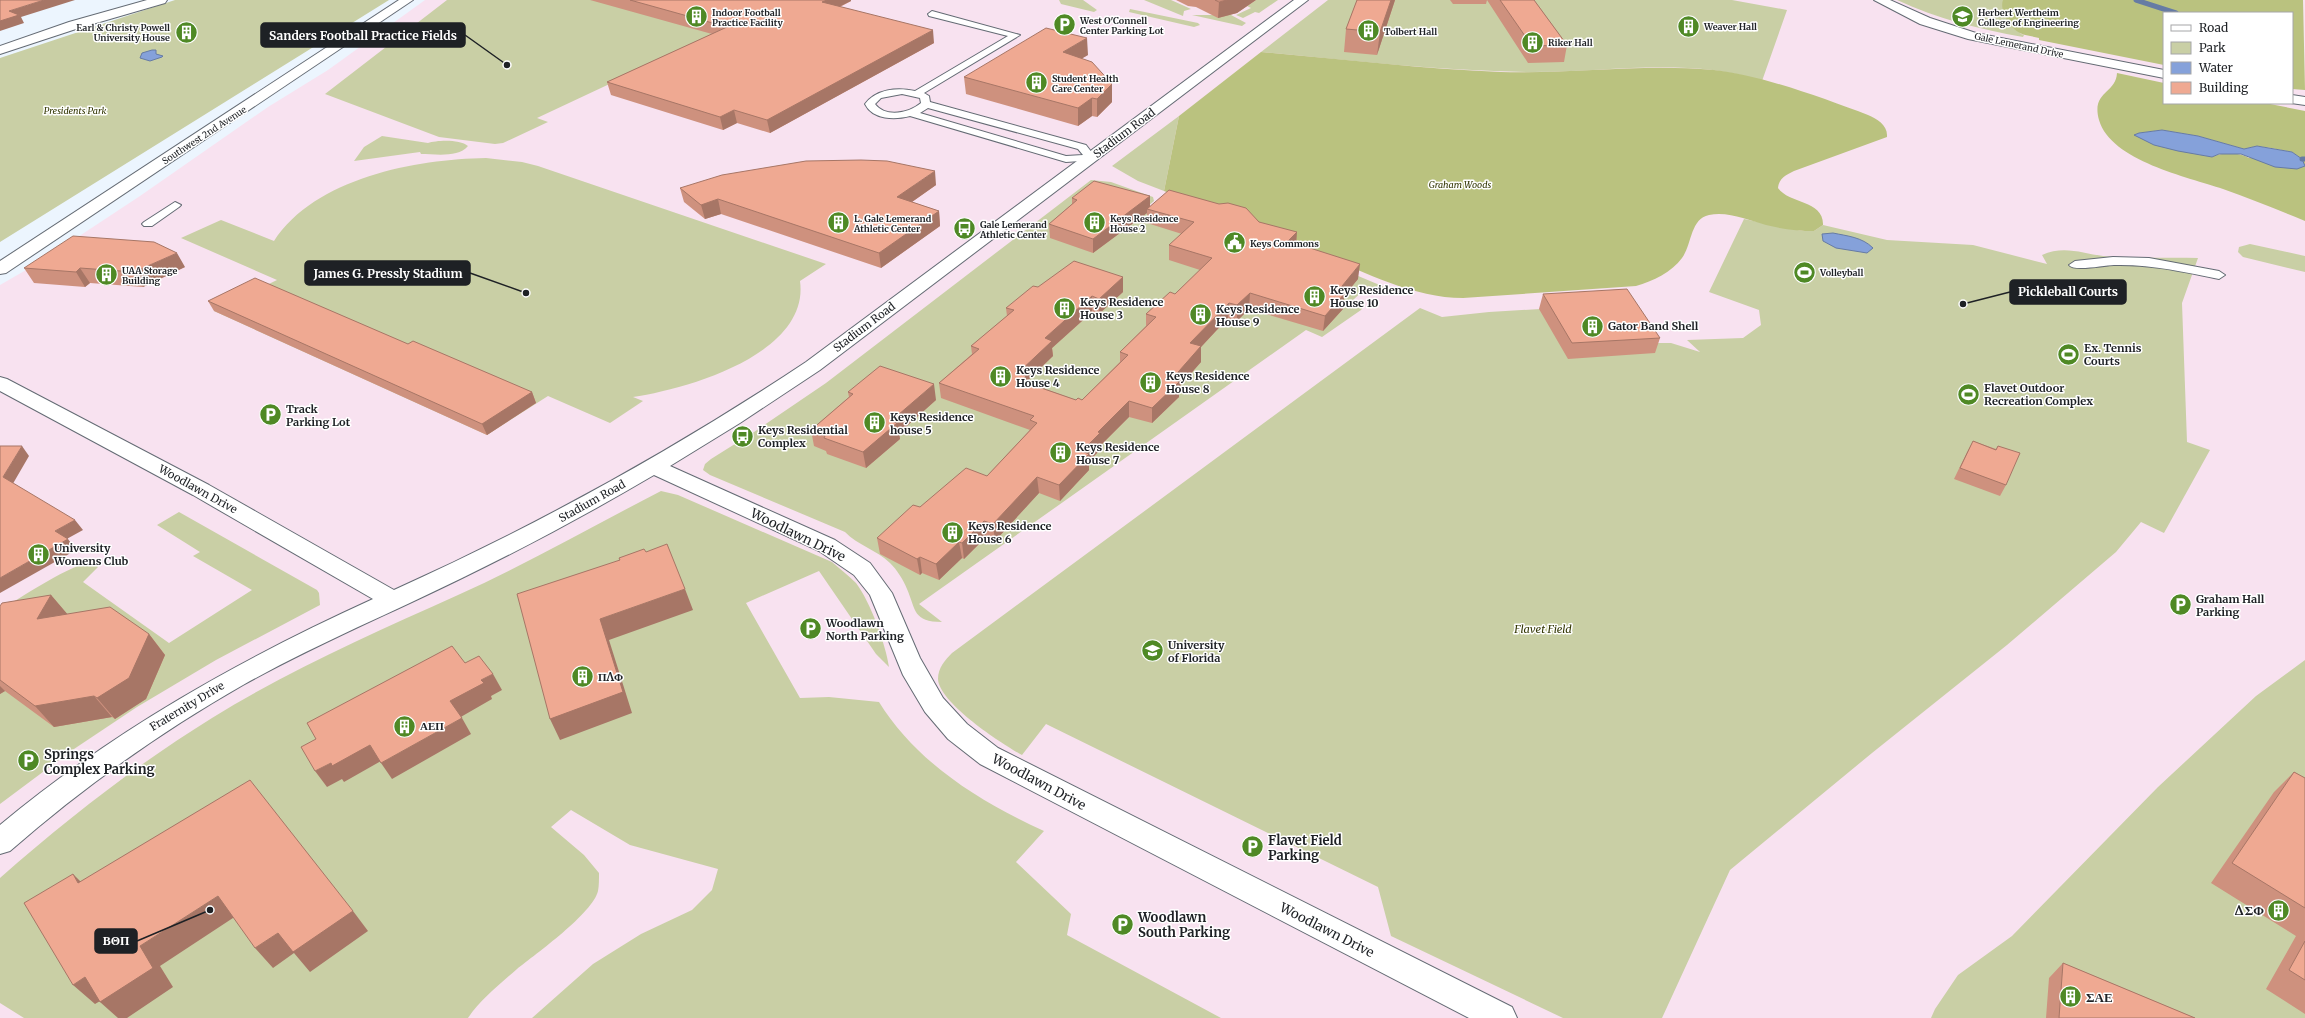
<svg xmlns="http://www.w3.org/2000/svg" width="2305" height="1018" font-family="Merriweather,serif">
  <rect width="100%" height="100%" fill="#ecf5fe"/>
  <path fill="#f8e2f0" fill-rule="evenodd" d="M 425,0 L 2305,0 L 2305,1018 L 0,1018 L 0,285 L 40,262 L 140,196 L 268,107 L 328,70 ZM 2164,13 L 2292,13 L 2292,103 L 2164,103 Z"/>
  <path fill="#c9cfa5" d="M 175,0 L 389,0 L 0,242 L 0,58 Z
    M 447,0 L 781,0 L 710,33 L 714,35 L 537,118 L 548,122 L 503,143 L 495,144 L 439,137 L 325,94 Z
    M 1059,0 L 1083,0 L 1097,10 L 1094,12 L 1061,4 Z
    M 1144,0 L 1171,0 L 1191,9 L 1184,11 L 1183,16 Z
    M 1256,0 L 1278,0 L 1259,13 L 1255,12 L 1243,18 L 1236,15 L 1251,8 L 1247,6 Z
    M 1328,0 L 1732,0 L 1787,10 L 1762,81 C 1687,56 1605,73 1527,72 C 1438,71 1349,60 1261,52 Z
    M 1897,0 L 2003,0 L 2003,11 L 2021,34 L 2024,35 L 2023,37 C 1979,29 1938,19 1897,0 Z
    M 1130,9 L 1198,23 L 1200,25 L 1194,27 L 1129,12 Z
    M 1192,15 L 1231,15 L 1246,23 L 1242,26 Z
    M 1179,116 L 1164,191 L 1138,181 L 1112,166 Z
    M 382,136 L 428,143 C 437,140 460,139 468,146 C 458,158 435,154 421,154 L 420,152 L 354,161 L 364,147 Z
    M 486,158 L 522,162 L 538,166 L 826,264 L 800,281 C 810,354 687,389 633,397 L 643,401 L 610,423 L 548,396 L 487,435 L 214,311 L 277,280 L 181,238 L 221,220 L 274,241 C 315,178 416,159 486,158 Z
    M 1091,180 L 1111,182 L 1153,197 L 1154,201 L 1142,211 L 1332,265 L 1382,286 L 1386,288 L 1387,292 L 1385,293 L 1368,286 L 1353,300 L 1363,307 L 1361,310 L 1322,337 L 1306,330 L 919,604 L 942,622 C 913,622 916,610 907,589 C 903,579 897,570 890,563 C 877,550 857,545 845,532 L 710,475 L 703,470 L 705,464 L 711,459 L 754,432 L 826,383 Z
    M 1744,219 L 1802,231 L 1814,231 L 1823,225 L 1887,240 L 1973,245 L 2047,264 L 2042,255 C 2063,245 2082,253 2103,256 C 2134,259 2167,257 2198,258 L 2182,303 L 2187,442 L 2210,450 L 2164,533 L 2141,522 L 2116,552 L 2007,645 L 1872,753 L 1730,870 L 1662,1018 L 1563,1018 L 1391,936 L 1378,887 L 1046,724 L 1022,755 C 1002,744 939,703 938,679 C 938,668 945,660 952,653 L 1420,308 L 1442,317 L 1489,312 L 1623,304 L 1648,343 L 1671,343 L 1700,352 L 1687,340 L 1743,338 L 1761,325 L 1759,310 L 1709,292 Z
    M 2250,244 L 2305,256 L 2305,272 L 2243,257 L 2238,252 L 2239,247 Z
    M 661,491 L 678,495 L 832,562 C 840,569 849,576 856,583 C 870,601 886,645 889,667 L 876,654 L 819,571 L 746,603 L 800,698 L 829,697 L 879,702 C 916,762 980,802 1044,831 L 1016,862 L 1071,914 L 1067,935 L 1221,1018 L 532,1018 L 593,964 L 641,934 L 692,910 L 712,890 L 718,869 L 630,845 L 571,810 L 551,827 L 584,855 L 599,873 C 599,879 599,886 598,891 C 593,913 536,954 517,969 C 500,984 481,999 468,1018 L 24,1018 L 0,1003 L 0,878 C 67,819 136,765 212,718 C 291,669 374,633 458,595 C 527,564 593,526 661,491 Z
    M 179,512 L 317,590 L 319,593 L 320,605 L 216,660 L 137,707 L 71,751 L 0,804 L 0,610 C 19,599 75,561 94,562 L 98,567 L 83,582 L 169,643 L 252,590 L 193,556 L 200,552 L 157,525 Z
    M 2305,660 L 2305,1018 L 1931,1018 L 1935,1009 L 1958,975 L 2012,936 L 2158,787 L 2256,696 Z"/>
  <path fill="#bac27f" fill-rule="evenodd" d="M 2003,0 L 2303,0 L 2305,90 L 2292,89 L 2292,13 L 2164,13 L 2164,65 L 2039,40 L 2039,38 C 2033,36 2025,36 2020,33 C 2010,28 1999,10 2003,0 Z
    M 1261,52 C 1341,59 1421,69 1501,72 C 1572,74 1643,63 1714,70 C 1761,75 1823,98 1868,115 C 1877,119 1888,125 1887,137 L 1794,171 C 1786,175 1779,178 1778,188 C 1789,204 1824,200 1823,225 L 1814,231 C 1798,231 1782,229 1766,225 C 1748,220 1728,211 1709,215 C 1690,219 1692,245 1682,258 C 1672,272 1653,281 1636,286 L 1463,298 C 1412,298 1363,271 1315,252 L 1308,244 L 1262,230 L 1164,191 L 1179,116 Z
    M 2117,73 L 2164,83 L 2164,103 L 2265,103 L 2305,111 L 2305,221 C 2278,210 2251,199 2223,189 C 2188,177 2111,161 2099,120 C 2091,91 2116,94 2117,73 ZM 2162,130 L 2198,136 L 2244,149 L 2257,146 L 2271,148 L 2292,152 L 2302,159 L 2249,158 C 2238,152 2223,152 2212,157 L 2154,145 L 2139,133 Z"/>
  <path fill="#85a1da" stroke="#667ba4" d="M 152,50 L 156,50 L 156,54 L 163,56 L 162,57 L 150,61 L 140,58 L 142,53 Z
    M 2162,130 L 2198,136 L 2244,149 L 2257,146 L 2292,152 L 2302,159 L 2305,166 L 2297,169 L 2275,167 L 2241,154 L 2219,154 L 2212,157 L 2178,151 L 2154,145 L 2134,135 L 2139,133 Z
    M 1833,233 C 1847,236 1862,237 1873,248 L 1867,253 L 1836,248 L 1823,241 L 1822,234 Z"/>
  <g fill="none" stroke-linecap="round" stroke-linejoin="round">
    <path stroke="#667ba4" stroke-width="5" d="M 2136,0 L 2176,13
      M 2302,159 L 2305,159"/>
    <defs>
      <path id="lane" d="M 932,11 L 1020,35 L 924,93 L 929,96 L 930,102 L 1086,145 L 1096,158 L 1095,160 L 1066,162 L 910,116 C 895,120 873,120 865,104 C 876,89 897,87 915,91 L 1008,36 L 929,16 L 928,14 ZM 902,94 L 920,98 L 921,103 C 909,113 886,118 875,104 L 881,98 ZM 928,108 L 1078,149 L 1083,155 L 1066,156 L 920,113 Z
        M 175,202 L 181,205 L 179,207 L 152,226 L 144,226 L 142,224 L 144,222 Z
        M 2113,257 L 2149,258 L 2219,271 L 2225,275 L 2219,279 C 2184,272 2150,264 2114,265 C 2105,265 2074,272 2069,265 L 2075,261 Z"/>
      <path id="street" d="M 1294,0 L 1308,0 L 820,370 L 740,423 L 670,466 L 835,540 L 870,563 L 892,593 L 920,658 L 943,698 L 967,724 L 998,748 L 1512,1007 L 1517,1018 L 1469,1018 L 980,764 L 948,739 L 925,712 L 903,675 L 870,595 L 854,575 L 819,551 L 654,475 C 591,512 528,546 462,578 C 389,614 314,645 243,685 C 159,733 82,788 10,851 L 0,854 L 0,825 C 113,731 239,660 373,599 L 193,495 L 0,391 L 0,377 L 7,379 L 209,485 L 394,590 C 538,525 675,449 806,362 Z
        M 1874,0 L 1890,0 L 1930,18 L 1976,33 L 2164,70 L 2164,78 L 1968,39 L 1920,24 Z
        M 2292,95 L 2305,97 L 2305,105 L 2291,103 Z"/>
      <path id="secondary" d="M 399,0 L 413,0 L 6,273 L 0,274 L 0,261 Z"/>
      <path id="primary" d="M 147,0 L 167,0 L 165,3 L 79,28 L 0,54 L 0,46 L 69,22 Z"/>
    </defs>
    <use href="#lane" stroke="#646b74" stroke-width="2"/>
    <use href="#street" stroke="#646b74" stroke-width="2"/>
    <use href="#secondary" stroke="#646b74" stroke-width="2"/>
    <use href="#primary" stroke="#646b74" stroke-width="2"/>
    <use href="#lane" fill="#fff" fill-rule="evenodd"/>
    <use href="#street" fill="#fff" fill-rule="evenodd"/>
    <use href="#secondary" fill="#fff" fill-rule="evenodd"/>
    <use href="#primary" fill="#fff" fill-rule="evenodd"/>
  </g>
  <path fill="#ce917e" d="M 590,0 L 851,0 L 851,1 L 840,7 L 934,43 L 770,133 L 737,123 L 723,130 L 611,95 L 607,82 L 712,34 Z
    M 1176,0 L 1256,0 L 1237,13 L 1218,18 L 1196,7 L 1188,6 Z
    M 1357,0 L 1395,0 L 1377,55 L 1344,52 L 1346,29 Z
    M 1450,0 L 1534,0 L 1567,45 L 1564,62 L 1528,63 L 1487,0 L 1486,4 L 1453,4 Z
    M 1088,55 L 1082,58 L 1112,102 L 1097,117 L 1092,116 L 1078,126 L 966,94 L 964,77 Z
    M 936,185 L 912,202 L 939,211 L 940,226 L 881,268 L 721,214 L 705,219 L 684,202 L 680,188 Z
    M 1150,196 L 1150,206 L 1259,222 L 1296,244 L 1358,279 L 1344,296 L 1343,309 L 1323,331 L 1249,309 L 1237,321 L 1228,318 L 1201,347 L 1201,362 L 1179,387 L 1179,397 L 1152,423 L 1129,417 L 1100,446 L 1101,449 L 1089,461 L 1089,470 L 1060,501 L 1039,493 L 995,541 L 986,537 L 964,559 L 962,558 L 939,580 L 922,573 L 920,575 L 880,554 L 877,538 L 920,507 L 987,476 L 1030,430 L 941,398 L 939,383 L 972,354 L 971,346 L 1007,316 L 1006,308 L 1038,287 L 1123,277 L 1123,292 L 1099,314 L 1092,312 L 1052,348 L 1053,356 L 1026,382 L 1076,400 L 1082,400 L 1120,362 L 1120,352 L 1146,326 L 1146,314 L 1175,294 L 1200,270 L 1169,260 L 1169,245 L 1182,234 L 1147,223 L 1147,213 L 1093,253 L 1050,238 L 1049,224 L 1072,204 L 1072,198 Z
    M 185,267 L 143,287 L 90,283 L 85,287 L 34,283 L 24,268 Z
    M 1543,294 L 1660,338 L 1655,353 L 1568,359 L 1539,309 Z
    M 208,301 L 532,392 L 536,403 L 487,435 L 214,311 Z
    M 848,392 L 936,400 L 899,433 L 900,439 L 866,468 L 827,454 L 826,451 L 814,446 L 811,430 L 849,397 Z
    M 1973,441 L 1996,449 L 1998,446 L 2006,485 L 2000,496 L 1954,479 L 1967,452 Z
    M 51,595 L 67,614 L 149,634 L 165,655 L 146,699 L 115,719 L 112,717 L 54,727 L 5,691 L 0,694 L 0,606 Z
    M 2294,772 L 2305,778 L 2305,1014 L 2266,989 L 2296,936 L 2211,883 L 2274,792 Z
    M 2063,963 L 2195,1018 L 2046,1018 L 2049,978 Z"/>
  <path fill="#a77666" d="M 44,0 L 75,0 L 21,17 L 24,23 L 0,31 L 0,21 L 9,11 Z
    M 827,0 L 851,0 L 851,1 L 824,14 L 822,2 Z
    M 1227,0 L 1256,0 L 1237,13 L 1218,18 L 1219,2 Z
    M 1391,0 L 1395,0 L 1377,55 L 1380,32 Z
    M 933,30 L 934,43 L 770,133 L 767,120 Z
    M 1087,38 L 1088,55 L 1064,69 L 1063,52 Z
    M 1112,84 L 1112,102 L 1097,117 L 1097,99 Z
    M 1092,98 L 1092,116 L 1078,126 L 1078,108 Z
    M 734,110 L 737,123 L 723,130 L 720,117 Z
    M 935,171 L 936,185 L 899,211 L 897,197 Z
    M 1150,196 L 1150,209 L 1147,209 L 1147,213 L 1093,253 L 1093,239 Z
    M 718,199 L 721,214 L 705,219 L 701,205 Z
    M 939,211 L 940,226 L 881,268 L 879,253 Z
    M 1297,232 L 1296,247 L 1288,241 Z
    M 177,253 L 185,267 L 143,287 L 134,272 Z
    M 1360,264 L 1358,279 L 1344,296 L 1343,309 L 1323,331 L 1325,316 L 1338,291 Z
    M 80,268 L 90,283 L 85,287 L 76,272 Z
    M 1123,277 L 1123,292 L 1099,314 L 1099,299 Z
    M 1250,293 L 1249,309 L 1237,321 L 1237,305 Z
    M 1092,296 L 1092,312 L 1052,348 L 1053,356 L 1026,382 L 1027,392 L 1022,396 L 1018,373 L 1045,338 Z
    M 1229,303 L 1228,318 L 1201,347 L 1201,362 L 1179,387 L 1179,397 L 1152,423 L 1152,408 L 1172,379 L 1190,343 Z
    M 934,384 L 936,400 L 899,433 L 900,439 L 866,468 L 863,452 L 891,421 Z
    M 532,392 L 536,403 L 487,435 L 482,424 Z
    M 1129,401 L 1129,417 L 1100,446 L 1101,449 L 1089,461 L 1089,470 L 1060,501 L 1059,485 L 1082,451 L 1098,432 Z
    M 22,446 L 29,456 L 11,487 L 3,477 Z
    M 1037,477 L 1039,493 L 995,541 L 993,524 Z
    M 75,520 L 83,530 L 63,541 L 55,531 Z
    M 984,521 L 986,537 L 964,559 L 962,543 Z
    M 68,539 L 76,550 L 0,593 L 0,578 Z
    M 959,542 L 962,558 L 939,580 L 936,564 Z
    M 920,557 L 922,573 L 920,575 L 917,559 Z
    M 685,589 L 693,610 L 609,640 L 632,713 L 560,740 L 550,719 L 600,619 Z
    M 51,595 L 69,616 L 37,619 Z
    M 149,634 L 165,655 L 146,699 L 115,719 L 97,698 Z
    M 493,674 L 502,690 L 491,696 L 492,699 L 459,718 L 450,701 L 481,680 Z
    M 0,686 L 5,691 L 0,694 Z
    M 94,696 L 112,717 L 54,727 L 35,706 Z
    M 462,718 L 471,734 L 392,779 L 381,763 Z
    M 370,745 L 381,761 L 344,782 L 342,779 L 327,787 L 315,771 L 331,763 Z
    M 73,874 L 93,894 L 78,883 Z
    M 218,896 L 236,916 L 160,966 L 173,987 L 127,1018 L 118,1018 L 100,1002 L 140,946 Z
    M 353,911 L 368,931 L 310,972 L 294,953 L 273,968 L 255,948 L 278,933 Z
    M 85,977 L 107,997 L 95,1004 L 73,985 Z"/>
  <path fill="#efa992" stroke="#a77666" d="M 0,0 L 44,0 L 9,11 L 19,15 L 0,21 Z
    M 630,0 L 827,0 L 822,2 L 933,30 L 767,120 L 734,110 L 720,117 L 607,82 L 727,27 Z
    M 1215,0 L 1227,0 L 1219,2 Z
    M 1357,0 L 1391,0 L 1380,32 L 1346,29 Z
    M 1500,0 L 1534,0 L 1567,45 L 1532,46 Z
    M 1046,28 L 1087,38 L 1063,52 L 1092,62 L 1112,84 L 1097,99 L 1092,98 L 1078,108 L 964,77 Z
    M 861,160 L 887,161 L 935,171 L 897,197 L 939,211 L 879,253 L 718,199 L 701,205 L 680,188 L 722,175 L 806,161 Z
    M 1094,181 L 1150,196 L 1093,239 L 1049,224 L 1077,200 L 1072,198 Z
    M 1169,190 L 1219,204 L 1228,203 L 1246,208 L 1259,222 L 1297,232 L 1288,241 L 1360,264 L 1338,291 L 1345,293 L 1325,316 L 1250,293 L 1237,305 L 1229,303 L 1190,343 L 1201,346 L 1172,379 L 1179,382 L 1152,408 L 1129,401 L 1098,432 L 1100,433 L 1082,451 L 1089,454 L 1059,485 L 1037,477 L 993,524 L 984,521 L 962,543 L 959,542 L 936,564 L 920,557 L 917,559 L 877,538 L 913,505 L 920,507 L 966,468 L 987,476 L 1037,423 L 1030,420 L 1034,416 L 939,383 L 979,349 L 971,346 L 1014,310 L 1006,308 L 1033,286 L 1038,287 L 1074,261 L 1123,277 L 1099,299 L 1092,296 L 1045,338 L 1052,341 L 1018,373 L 1026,376 L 1021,381 L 1076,400 L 1078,398 L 1082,400 L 1128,355 L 1120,352 L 1156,317 L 1146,314 L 1170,292 L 1175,294 L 1212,258 L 1169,245 L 1194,222 L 1147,209 Z
    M 73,236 L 154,242 L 177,253 L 134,272 L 80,268 L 76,272 L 24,268 Z
    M 255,278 L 408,344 L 413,341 L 532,392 L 482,424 L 208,301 Z
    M 1627,289 L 1660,338 L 1572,343 L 1543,294 Z
    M 880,366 L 934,384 L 891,421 L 897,423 L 863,452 L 824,438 L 825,436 L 811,430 L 853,394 L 848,392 Z
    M 1973,441 L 1996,450 L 1998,446 L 2020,453 L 2006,485 L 1960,468 Z
    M 0,446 L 22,446 L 3,477 L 75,520 L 55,531 L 68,539 L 0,578 Z
    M 667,544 L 685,589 L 600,619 L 623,692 L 550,719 L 517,594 L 620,560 L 619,558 L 644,549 L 646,552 Z
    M 51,595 L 37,619 L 110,607 L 149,634 L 129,678 L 97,698 L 94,696 L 35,706 L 0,680 L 0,606 L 2,603 Z
    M 452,646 L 465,663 L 479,656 L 493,674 L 481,680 L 484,683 L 450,701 L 462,718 L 381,763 L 370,745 L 332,766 L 331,763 L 315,771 L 301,747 L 316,739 L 307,723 Z
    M 2294,772 L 2305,778 L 2305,908 L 2232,863 Z
    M 250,780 L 353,911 L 293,952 L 278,933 L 255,948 L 218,896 L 140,946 L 153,968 L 100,1002 L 85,977 L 73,985 L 24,903 L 73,874 L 78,883 Z
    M 2305,941 L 2305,980 L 2289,970 Z
    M 2063,963 L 2195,1018 L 2059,1018 Z"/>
  <defs>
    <symbol id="building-disc" viewBox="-11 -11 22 22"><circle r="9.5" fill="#4f8925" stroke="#fff"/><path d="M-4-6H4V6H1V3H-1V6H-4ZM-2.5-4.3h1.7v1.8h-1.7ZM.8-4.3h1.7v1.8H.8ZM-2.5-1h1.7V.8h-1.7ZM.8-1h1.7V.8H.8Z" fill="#fff"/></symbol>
    <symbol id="university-disc" viewBox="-11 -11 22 22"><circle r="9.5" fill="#4f8925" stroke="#fff"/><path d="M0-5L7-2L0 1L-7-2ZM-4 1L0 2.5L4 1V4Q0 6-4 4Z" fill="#fff"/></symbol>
    <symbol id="parking-disc" viewBox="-11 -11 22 22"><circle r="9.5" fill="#4f8925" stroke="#fff"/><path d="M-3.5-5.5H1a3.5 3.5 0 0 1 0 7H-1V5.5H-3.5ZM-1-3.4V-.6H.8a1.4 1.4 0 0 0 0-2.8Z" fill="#fff"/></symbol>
    <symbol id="bus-disc" viewBox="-11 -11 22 22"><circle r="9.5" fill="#4f8925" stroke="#fff"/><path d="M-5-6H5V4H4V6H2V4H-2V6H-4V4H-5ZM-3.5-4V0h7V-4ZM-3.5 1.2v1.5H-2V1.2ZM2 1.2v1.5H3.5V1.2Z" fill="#fff"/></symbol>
    <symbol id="civic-disc" viewBox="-11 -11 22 22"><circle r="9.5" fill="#4f8925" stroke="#fff"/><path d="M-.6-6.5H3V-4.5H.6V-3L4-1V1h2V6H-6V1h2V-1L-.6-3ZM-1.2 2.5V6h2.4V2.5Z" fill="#fff"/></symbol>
    <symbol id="stadium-disc" viewBox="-11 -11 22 22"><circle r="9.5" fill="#4f8925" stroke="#fff"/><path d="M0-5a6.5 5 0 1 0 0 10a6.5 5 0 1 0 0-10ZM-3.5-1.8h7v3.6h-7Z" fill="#fff"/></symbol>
  </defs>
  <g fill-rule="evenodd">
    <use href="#building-disc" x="684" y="4" width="25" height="25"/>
    <use href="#university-disc" x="1950" y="4" width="25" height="25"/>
    <use href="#parking-disc" x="1052" y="12" width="25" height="25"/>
    <use href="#building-disc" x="1676" y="14" width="25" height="25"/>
    <use href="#building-disc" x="1356" y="18" width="25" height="25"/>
    <use href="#building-disc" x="174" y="20" width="25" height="25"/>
    <use href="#building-disc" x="1520" y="30" width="25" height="25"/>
    <use href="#building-disc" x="1024" y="70" width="25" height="25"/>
    <use href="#building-disc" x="826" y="210" width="25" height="25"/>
    <use href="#building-disc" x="1082" y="210" width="25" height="25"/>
    <use href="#bus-disc" x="952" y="216" width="25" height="25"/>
    <use href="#civic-disc" x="1222" y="230" width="25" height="25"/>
    <use href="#stadium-disc" x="1792" y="260" width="25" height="25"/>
    <use href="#building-disc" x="94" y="262" width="25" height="25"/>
    <use href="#building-disc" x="1302" y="284" width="25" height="25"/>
    <use href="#building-disc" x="1052" y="296" width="25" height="25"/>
    <use href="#building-disc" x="1188" y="302" width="25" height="25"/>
    <use href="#building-disc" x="1580" y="314" width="25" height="25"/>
    <use href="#stadium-disc" x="2056" y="342" width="25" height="25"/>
    <use href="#building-disc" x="988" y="364" width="25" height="25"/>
    <use href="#building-disc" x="1138" y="370" width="25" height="25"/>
    <use href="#stadium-disc" x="1956" y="382" width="25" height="25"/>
    <use href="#parking-disc" x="258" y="402" width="25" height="25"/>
    <use href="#building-disc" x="862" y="410" width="25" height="25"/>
    <use href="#bus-disc" x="730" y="424" width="25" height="25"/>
    <use href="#building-disc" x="1048" y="440" width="25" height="25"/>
    <use href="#building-disc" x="940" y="520" width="25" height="25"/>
    <use href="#building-disc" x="26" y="542" width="25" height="25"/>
    <use href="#parking-disc" x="2168" y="592" width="25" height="25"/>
    <use href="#parking-disc" x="798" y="616" width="25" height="25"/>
    <use href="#university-disc" x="1140" y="638" width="25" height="25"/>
    <use href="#building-disc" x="570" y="664" width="25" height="25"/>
    <use href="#building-disc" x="392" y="714" width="25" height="25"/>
    <use href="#parking-disc" x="16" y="748" width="25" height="25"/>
    <use href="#parking-disc" x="1240" y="834" width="25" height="25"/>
    <use href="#building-disc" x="2266" y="898" width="25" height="25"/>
    <use href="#parking-disc" x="1110" y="912" width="25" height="25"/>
    <use href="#building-disc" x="2058" y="984" width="25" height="25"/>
  </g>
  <g text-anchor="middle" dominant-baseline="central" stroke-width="3" stroke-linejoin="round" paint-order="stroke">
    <g font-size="9" font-weight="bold" fill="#1e2125" stroke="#fff" text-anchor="start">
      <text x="712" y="12">Indoor Football<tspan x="712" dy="10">Practice Facility</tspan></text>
      <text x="1978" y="12">Herbert Wertheim<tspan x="1978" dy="10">College of Engineering</tspan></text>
      <text x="1080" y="20">West O'Connell<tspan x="1080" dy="10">Center Parking Lot</tspan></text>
      <text x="1704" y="26">Weaver Hall</text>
      <text x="170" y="27" text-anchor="end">Earl &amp; Christy Powell<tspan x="170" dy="10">University House</tspan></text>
      <text x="1384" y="31">Tolbert Hall</text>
      <text x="1548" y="42">Riker Hall</text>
      <text x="1052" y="78">Student Health<tspan x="1052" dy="10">Care Center</tspan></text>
      <text x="854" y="218">L. Gale Lemerand<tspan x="854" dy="10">Athletic Center</tspan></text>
      <text x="1110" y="218">Keys Residence<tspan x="1110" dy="10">House 2</tspan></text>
      <text x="980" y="224">Gale Lemerand<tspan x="980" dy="10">Athletic Center</tspan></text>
      <text x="1250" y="243">Keys Commons</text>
      <text x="122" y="270">UAA Storage<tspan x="122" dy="10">Building</tspan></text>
      <text x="1820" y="272">Volleyball</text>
    </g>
    <g font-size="9" fill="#1e2125" stroke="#fff">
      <text transform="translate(2019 45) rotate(12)">Gale Lemerand Drive</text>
      <text transform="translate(204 135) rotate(-33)">Southwest 2nd Avenue</text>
    </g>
    <g font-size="9" font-style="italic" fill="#313500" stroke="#fff">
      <text x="75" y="110">Presidents Park</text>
      <text x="1460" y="184">Graham Woods</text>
    </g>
    <g font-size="11" fill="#1e2125" stroke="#fff">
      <text transform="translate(1124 133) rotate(-37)">Stadium Road</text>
      <text transform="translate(864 327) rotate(-37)">Stadium Road</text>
      <text transform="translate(198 489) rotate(29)">Woodlawn Drive</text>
      <text transform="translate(592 501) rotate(-29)">Stadium Road</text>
      <text transform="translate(187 706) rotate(-31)">Fraternity Drive</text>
    </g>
    <g font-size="11" font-weight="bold" fill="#1e2125" stroke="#fff" text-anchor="start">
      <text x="1330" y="290">Keys Residence<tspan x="1330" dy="13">House 10</tspan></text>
      <text x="1080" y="302">Keys Residence<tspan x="1080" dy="13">House 3</tspan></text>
      <text x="1216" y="309">Keys Residence<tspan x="1216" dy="13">House 9</tspan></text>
      <text x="1608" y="326">Gator Band Shell</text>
      <text x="2084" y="348">Ex. Tennis<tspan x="2084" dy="13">Courts</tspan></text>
      <text x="1016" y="370">Keys Residence<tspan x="1016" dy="13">House 4</tspan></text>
      <text x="1166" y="376">Keys Residence<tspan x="1166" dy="13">House 8</tspan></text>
      <text x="1984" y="388">Flavet Outdoor<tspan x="1984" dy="13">Recreation Complex</tspan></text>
      <text x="286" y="409">Track<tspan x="286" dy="13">Parking Lot</tspan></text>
      <text x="890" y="417">Keys Residence<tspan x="890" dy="13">house 5</tspan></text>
      <text x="758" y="430">Keys Residential<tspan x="758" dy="13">Complex</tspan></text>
      <text x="1076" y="447">Keys Residence<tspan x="1076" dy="13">House 7</tspan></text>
      <text x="968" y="526">Keys Residence<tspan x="968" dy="13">House 6</tspan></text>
      <text x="54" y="548">University<tspan x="54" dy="13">Womens Club</tspan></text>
      <text x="2196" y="599">Graham Hall<tspan x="2196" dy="13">Parking</tspan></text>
      <text x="826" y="623">Woodlawn<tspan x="826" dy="13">North Parking</tspan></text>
      <text x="1168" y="645">University<tspan x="1168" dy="13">of Florida</tspan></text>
      <text x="598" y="677">ΠΛΦ</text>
      <text x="420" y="726">ΑΕΠ</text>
    </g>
    <g font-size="11" font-style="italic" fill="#313500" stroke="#fff">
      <text x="1543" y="629">Flavet Field</text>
    </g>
    <g font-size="13" fill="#1e2125" stroke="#fff">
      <text transform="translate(798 535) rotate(26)">Woodlawn Drive</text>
      <text transform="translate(1039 782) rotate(28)">Woodlawn Drive</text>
      <text transform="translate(1327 930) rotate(27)">Woodlawn Drive</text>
    </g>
    <g font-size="13" font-weight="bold" fill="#1e2125" stroke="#fff" text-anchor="start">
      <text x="44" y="754">Springs<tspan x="44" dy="15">Complex Parking</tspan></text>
      <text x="1268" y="840">Flavet Field<tspan x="1268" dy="15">Parking</tspan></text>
      <text x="2264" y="910" text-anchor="end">ΔΣΦ</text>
      <text x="1138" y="917">Woodlawn<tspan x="1138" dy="15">South Parking</tspan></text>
      <text x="2086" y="997">ΣΑΕ</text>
    </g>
  </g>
  <path fill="none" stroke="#1e2125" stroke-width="1.5" d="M507 65L465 35M526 293L470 273M1963 304L2010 292M210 910L137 941"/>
  <g fill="#1e2125" stroke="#fff" stroke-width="1.5">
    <circle cx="507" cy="65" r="4"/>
    <circle cx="526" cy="293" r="4"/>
    <circle cx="1963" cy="304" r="4"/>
    <circle cx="210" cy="910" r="4"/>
  </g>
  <g fill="#1e2125" stroke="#1e2125" stroke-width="1.5">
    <rect x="261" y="23" width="204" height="24" rx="4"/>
    <rect x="305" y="261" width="165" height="24" rx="4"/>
    <rect x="2010" y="280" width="116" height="24" rx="4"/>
    <rect x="95" y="929" width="42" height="24" rx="4"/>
  </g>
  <g font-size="12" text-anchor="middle" font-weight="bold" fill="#fff">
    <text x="363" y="40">Sanders Football Practice Fields</text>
    <text x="388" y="278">James G. Pressly Stadium</text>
    <text x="2068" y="296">Pickleball Courts</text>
    <text x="116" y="945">ΒΘΠ</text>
  </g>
  <rect x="2163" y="12" width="130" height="92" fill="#ffffff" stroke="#a5a6a8"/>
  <rect x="2171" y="25" width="20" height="6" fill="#ffffff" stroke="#a5a6a8"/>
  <text x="2199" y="32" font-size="12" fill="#1e2125">Road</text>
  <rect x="2171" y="42" width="20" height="12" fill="#c9cfa5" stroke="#a5a6a8"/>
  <text x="2199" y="52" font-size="12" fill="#1e2125">Park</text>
  <rect x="2171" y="62" width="20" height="12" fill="#85a1da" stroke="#a5a6a8"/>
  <text x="2199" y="72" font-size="12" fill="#1e2125">Water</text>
  <rect x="2171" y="82" width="20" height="12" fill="#efa992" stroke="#a5a6a8"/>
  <text x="2199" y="92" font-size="12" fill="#1e2125">Building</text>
</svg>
